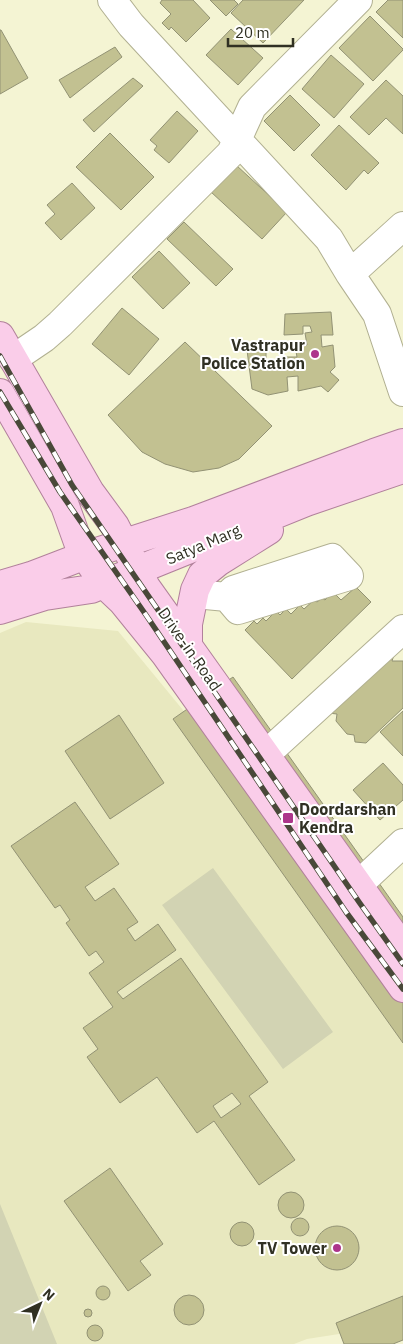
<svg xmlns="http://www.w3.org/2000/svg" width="403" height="1344" font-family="'IBM Plex Sans',sans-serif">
  <rect width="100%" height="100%" fill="#f4f4d3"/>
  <path fill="#e8e8bf" d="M 26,622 L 118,631 L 210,743 L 403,1028 L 403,1324 L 307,1339 L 294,1344 L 56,1344 L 0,1212 L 0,633 Z"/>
  <path fill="#d2d3b3" d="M 213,868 L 333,1032 L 283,1069 L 162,905 Z
    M 0,1204 L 57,1344 L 0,1344 Z"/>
  <path fill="#c2c191" stroke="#929274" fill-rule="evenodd" d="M 162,0 L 193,0 L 210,18 L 186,42 L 171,27 L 169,30 L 162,23 L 171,14 L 160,3 Z
    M 210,0 L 234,0 L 238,4 L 226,16 Z
    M 243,0 L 304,0 L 263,43 L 231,13 Z
    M 388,0 L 403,0 L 403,38 L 376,12 Z
    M 370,16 L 403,49 L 403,50 L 373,81 L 339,48 Z
    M 231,29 L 263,58 L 238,85 L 206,55 Z
    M 0,30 L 1,30 L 28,78 L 0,94 Z
    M 115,47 L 122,57 L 70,98 L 59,80 Z
    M 331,55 L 364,84 L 334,118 L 302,89 Z
    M 133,78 L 143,86 L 94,132 L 83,120 Z
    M 386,80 L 403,96 L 403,134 L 386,118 L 369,135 L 350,117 Z
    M 290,95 L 320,125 L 294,151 L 264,121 Z
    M 177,111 L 198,131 L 169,163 L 154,150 L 157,146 L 150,140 Z
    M 339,125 L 379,163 L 368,174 L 364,170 L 346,190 L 311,155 Z
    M 110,133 L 154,177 L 121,210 L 76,167 Z
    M 236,165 L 287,212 L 262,239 L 211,192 Z
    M 72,183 L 95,208 L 61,240 L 45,223 L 55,214 L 47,205 Z
    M 184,222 L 233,269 L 216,286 L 167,239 Z
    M 159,251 L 190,283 L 163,309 L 132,277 Z
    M 122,308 L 159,339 L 129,375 L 92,344 Z
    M 331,312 L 333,335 L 321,335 L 322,347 L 333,345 L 335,367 L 330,372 L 339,380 L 328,392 L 321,386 L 298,391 L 298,376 L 287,377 L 288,391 L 268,395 L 252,389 L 247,350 L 266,350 L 266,370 L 285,367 L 284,357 L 297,357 L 295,346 L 307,345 L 305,333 L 312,332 L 310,326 L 303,326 L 303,334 L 284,335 L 285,314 Z
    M 185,342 L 272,426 L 239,459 L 219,468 L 193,472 L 165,464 L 142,452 L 108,415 Z
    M 356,587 L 371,602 L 292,679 L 245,630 L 254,621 L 257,624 L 263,618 L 266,621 L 276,611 L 280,615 L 286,609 L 291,614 L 300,605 L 304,609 L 314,600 L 317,602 L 322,598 L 325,600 L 333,592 L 341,600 Z
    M 394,655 L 392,661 L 403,661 L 403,708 L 366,743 L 355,742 L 354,735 L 347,734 L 336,721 L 337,714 L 328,713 Z
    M 233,677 L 403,917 L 403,1043 L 173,719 Z
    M 403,711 L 403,756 L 380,732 Z
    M 119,715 L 164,783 L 110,819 L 65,751 Z
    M 383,763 L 403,785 L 403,800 L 380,820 L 353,790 Z
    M 75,802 L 119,864 L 85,887 L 95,901 L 114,888 L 138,922 L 127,929 L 135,941 L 158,924 L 176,950 L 117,992 L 123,999 L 181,958 L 268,1082 L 249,1096 L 295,1160 L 259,1185 L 214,1121 L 197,1133 L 157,1077 L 120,1103 L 87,1057 L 98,1049 L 83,1028 L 113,1007 L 89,973 L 104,962 L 96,951 L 89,956 L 66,923 L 70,920 L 60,905 L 55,908 L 11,846 ZM 232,1093 L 241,1104 L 221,1118 L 213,1106 Z
    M 110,1168 L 163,1244 L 140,1261 L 151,1275 L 128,1291 L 64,1201 Z
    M278 1205a13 13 0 1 1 26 0a13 13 0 1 1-26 0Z
    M291 1227a9 9 0 1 1 18 0a9 9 0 1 1-18 0Z
    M230 1234a12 12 0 1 1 24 0a12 12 0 1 1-24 0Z
    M315 1248a22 22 0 1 1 44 0a22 22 0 1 1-44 0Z
    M96 1293a7 7 0 1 1 14 0a7 7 0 1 1-14 0Z
    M174 1310a15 15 0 1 1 30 0a15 15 0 1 1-30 0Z
    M 403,1296 L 403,1340 L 393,1344 L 344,1344 L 336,1323 Z
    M84 1313a4 4 0 1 1 8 0a4 4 0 1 1-8 0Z
    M87 1333a8 8 0 1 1 16 0a8 8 0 1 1-16 0Z"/>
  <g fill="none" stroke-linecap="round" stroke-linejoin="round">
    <defs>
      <path id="minor" d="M 112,0 L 131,25 L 329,239 L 350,274 L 377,314 L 403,392
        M 350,274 L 403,226
        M 13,359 L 44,338 L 60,324 L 231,153 L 252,107 L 358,0
        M 195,594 L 227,597 L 233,590 L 332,558 L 349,576 L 238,610 L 227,597
        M 265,755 L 403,629
        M 358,885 L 403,843"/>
      <path id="major" d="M 0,336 L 90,492 L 115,526 L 146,587 L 403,948
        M 0,393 L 65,506 L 79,545 L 85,556 L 104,584 L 122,601 L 165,654 L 403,988
        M 0,585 L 31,576 L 78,558 L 193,521 L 374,453 L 403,443
        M 0,610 L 45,596 L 91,589 L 306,502 L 403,469
        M 188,647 L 188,624 L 195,590 L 202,575 L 218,562 L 269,530"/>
    </defs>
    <use href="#minor" stroke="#b1b091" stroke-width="30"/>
    <use href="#major" stroke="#b1819b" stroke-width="30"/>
    <use href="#minor" stroke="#fff" stroke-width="28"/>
    <use href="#major" stroke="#facde9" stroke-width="28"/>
    <defs>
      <path id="rail" d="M 0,356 L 72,485 L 359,902 L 403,964
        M 0,392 L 60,492 L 146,615 L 346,912 L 403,989"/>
    </defs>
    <use href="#rail" stroke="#494939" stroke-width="5.5"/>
    <use href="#rail" stroke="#fff" stroke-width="4" stroke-dasharray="11" stroke-linecap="butt"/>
  </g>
  <g fill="#ad358b" stroke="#fff" stroke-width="2">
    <circle cx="315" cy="354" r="5"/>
    <rect x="282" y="812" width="12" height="12" rx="2.5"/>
    <circle cx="337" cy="1248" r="5"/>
  </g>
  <g text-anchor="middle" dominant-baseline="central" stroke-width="4" stroke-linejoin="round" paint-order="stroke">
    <g font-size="16" font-weight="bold" fill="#303023" stroke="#fff" text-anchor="end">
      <text x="305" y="345">Vastrapur<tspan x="305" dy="18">Police Station</tspan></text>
      <text x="299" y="809" text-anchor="start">Doordarshan<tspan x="299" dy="18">Kendra</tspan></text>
      <text x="327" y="1248">TV Tower</text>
    </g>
    <g font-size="16" fill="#303023" stroke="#fff">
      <text transform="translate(203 544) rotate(-23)">Satya Marg</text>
      <text transform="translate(190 649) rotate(55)">Drive-in Road</text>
    </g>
  </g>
  <g transform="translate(40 1304) rotate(43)" stroke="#ffffff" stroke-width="4" paint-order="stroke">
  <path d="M0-4L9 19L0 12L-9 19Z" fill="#303023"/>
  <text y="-8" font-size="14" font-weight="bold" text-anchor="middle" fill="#303023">N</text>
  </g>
  <path d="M228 38v8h65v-8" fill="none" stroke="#303023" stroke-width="2.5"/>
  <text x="235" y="38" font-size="15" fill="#303023" stroke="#ffffff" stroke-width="4" paint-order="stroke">20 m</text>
</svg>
